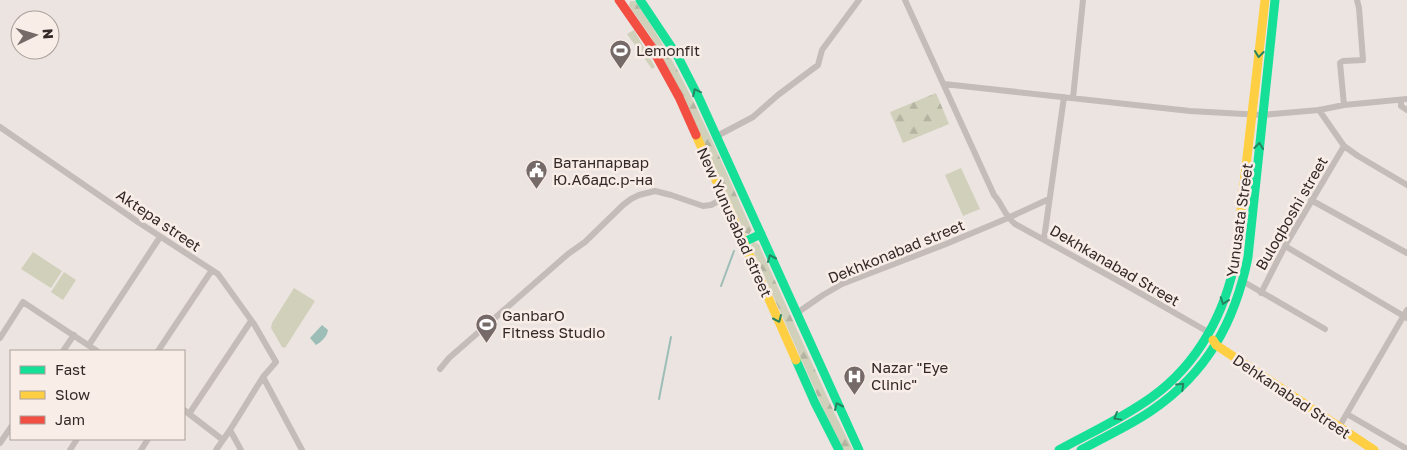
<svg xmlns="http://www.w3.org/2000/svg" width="1407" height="450" font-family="'Golos Text',sans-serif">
  <defs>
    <pattern id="forest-firs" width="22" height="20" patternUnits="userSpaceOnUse" patternTransform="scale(1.25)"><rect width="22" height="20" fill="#d0d0bb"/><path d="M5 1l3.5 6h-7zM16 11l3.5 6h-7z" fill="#b3b3a1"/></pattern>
  </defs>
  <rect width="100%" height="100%" fill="#ece4e0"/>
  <path fill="#d0d0bb" d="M 634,30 L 655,67 L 652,69 L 627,34 Z
    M 961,168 L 980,209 L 963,216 L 945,175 Z
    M 33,252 L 62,271 L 51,288 L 21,269 Z
    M 64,272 L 76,280 L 63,300 L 51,292 Z
    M 294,288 L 315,301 L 285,348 L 282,347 L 271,328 L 272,323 Z"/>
  <path fill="url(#forest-firs)" d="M 630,1 L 635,1 C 685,72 717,152 752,230 L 749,234 L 745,233 L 679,88 L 653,40 L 629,6 Z
    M 936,93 L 949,124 L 903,143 L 890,112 Z
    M 753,242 L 757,243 L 759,245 L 834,412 L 853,450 L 844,450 L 826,415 L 751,246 Z"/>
  <path fill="#9dbeb7" d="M 322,325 L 328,330 C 327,337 321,342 316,345 L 310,338 Z"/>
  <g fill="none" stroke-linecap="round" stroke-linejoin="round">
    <path stroke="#9dbeb7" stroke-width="2" d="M 721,286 L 734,251
      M 659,399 L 671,337"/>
    <path stroke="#c4bcb9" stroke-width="6" d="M 905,0 L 994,195 C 1003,205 1004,215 1015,224 L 1124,284 L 1210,333
      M 944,84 L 1190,111 L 1262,115 L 1319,110 L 1344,105 L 1407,99
      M 1073,98 L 1083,0
      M 1401,100 L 1401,106 L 1407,110
      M 1344,105 L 1340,63 L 1343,61 L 1363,60 L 1359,8 L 1357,0
      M 1319,110 L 1344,146 L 1358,156 L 1407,185
      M 0,127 L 138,222 L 218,274 L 254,324 L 276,362 L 263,377 L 302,450
      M 717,136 L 753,117 L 778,95 L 818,65 L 822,50 L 859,0
      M 1311,200 L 1407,253
      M 1044,239 L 1064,97
      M 1285,246 L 1407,318
      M 1244,282 L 1325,329
      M 1261,293 L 1285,246 L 1344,146
      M 797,313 L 823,295 L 842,284 L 946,244 L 1008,218 L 1049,199
      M 0,338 L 23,302 L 97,351
      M 89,345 L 160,237
      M 63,351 L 74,335
      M 158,351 L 212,270
      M 440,369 L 449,358 L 568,254 L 585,242 L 623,205 L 631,199 L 639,195 L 655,191 L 671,195 L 703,206 L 711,205 L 724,198
      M 184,410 L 223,440
      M 189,414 L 251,321
      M 1347,414 L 1407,449
      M 1339,427 L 1407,310
      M 230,430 L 241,450
      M 0,443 L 11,427
      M 70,450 L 77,439
      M 141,450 L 148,439
      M 216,450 L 230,430 L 263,377"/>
    <path stroke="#16e098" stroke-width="9" d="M 640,0 L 678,57 L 699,98 L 859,450
      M 744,242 L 761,234
      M 796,360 L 815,403 L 839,450
      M 1059,450 C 1090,433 1123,418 1152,397 C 1198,364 1226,312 1236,256 C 1238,244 1239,231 1240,219
      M 1081,450 C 1104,437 1129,426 1151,411 C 1207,373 1235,322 1248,257 L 1275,0"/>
    <path stroke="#ffcf43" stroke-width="9" d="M 696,135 L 796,360
      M 1240,219 L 1265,0
      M 1213,340 L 1216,345 L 1374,450"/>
    <path stroke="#f24e42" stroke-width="9" d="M 619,0 L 651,46 L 679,97 L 696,135"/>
  </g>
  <defs><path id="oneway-chevron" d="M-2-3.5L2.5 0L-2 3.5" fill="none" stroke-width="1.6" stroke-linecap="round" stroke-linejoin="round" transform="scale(1.25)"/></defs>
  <g stroke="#268460">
    <use href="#oneway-chevron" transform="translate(1259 54) rotate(96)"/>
    <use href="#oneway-chevron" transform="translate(696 92) rotate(-116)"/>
    <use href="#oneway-chevron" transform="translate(1259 146) rotate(-84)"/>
    <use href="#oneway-chevron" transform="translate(771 258) rotate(-114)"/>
    <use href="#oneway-chevron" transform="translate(1224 301) rotate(110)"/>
    <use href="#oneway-chevron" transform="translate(778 319) rotate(66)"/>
    <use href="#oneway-chevron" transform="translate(1181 386) rotate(-44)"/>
    <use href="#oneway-chevron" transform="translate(838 406) rotate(-114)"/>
    <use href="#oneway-chevron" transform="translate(1117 417) rotate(151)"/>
  </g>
  <defs>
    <symbol id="stadium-pin" viewBox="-11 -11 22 30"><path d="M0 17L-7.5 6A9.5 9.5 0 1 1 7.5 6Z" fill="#756a68" stroke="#f9ede7"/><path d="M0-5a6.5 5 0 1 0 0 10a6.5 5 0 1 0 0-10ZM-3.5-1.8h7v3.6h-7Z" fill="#fff"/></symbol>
    <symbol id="civic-pin" viewBox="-11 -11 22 30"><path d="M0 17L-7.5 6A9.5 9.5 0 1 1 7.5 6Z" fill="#756a68" stroke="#f9ede7"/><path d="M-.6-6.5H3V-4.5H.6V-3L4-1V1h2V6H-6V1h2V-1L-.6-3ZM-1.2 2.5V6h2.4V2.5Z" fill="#fff"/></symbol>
    <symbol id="hospital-pin" viewBox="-11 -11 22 30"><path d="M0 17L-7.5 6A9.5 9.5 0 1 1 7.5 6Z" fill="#756a68" stroke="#f9ede7"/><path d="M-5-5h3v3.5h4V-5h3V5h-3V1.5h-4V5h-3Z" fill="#fff"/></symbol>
  </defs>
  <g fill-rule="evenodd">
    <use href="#stadium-pin" x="608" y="38" width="25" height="34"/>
    <use href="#civic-pin" x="524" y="158" width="25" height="34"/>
    <use href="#stadium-pin" x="474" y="312" width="25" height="34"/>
    <use href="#hospital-pin" x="842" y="364" width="25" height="34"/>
  </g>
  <g text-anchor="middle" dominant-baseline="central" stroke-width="5" stroke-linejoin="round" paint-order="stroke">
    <g font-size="15" fill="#352928" stroke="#f9ede7" text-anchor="start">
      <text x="636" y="50">Lemonfit</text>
      <text x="553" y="162">Ватанпарвар<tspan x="553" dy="17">Ю.Абадс.р-на</tspan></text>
      <text x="502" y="315">GanbarO<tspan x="502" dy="17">Fitness Studio</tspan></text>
      <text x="871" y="367">Nazar "Eye<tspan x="871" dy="17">Clinic"</tspan></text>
    </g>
    <g font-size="15" fill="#352928" stroke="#f9ede7">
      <text transform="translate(1291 213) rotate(-60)">Buloqboshi street</text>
      <text transform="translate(159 220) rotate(34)">Aktepa street</text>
      <text transform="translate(1239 220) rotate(-82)">Yunusata Street</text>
      <text transform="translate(735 222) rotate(66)">New Yunusabad street</text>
      <text transform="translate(896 251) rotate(-22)">Dekhkonabad street</text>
      <text transform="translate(1115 265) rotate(30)">Dekhkanabad Street</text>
      <text transform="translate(1292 396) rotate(34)">Dehkanabad Street</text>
    </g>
  </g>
  <rect x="10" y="350" width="175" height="90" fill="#f9ede7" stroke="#ab9f9b"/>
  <rect x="20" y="366" width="25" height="8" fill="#16e098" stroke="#ab9f9b"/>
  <text x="55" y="375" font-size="15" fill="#352928">Fast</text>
  <rect x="20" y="391" width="25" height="8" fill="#ffcf43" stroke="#ab9f9b"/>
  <text x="55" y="400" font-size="15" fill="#352928">Slow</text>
  <rect x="20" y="416" width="25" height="8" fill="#f24e42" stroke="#ab9f9b"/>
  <text x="55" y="425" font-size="15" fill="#352928">Jam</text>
  <g transform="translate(35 35) rotate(85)"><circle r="24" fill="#f9ede7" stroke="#ab9f9b"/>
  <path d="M0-4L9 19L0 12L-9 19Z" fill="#756a68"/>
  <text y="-8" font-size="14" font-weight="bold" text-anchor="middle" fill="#352928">N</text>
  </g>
</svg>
